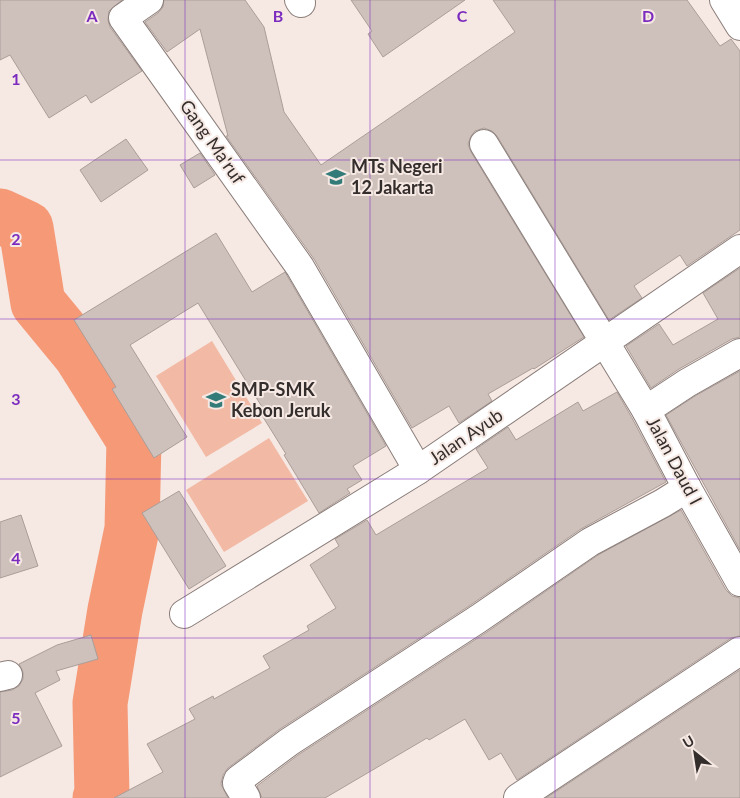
<svg xmlns="http://www.w3.org/2000/svg" width="740" height="798" viewBox="0 0 740 798" font-family="Lato,sans-serif">
<style>
.green{fill:#f2b9a4}
.lines{fill:none;stroke-linecap:round;stroke-linejoin:round}
.river{stroke:#f59977;stroke-width:55}
.building{fill:#cec1bc;stroke:#ab9e99}
.minor-casing{stroke:#8b7e7a;stroke-width:30}
.minor{stroke:#fff;stroke-width:28}
.grid{fill:none;stroke:#7b2cbf;stroke-width:1;stroke-opacity:0.55}
.labels{text-anchor:middle;stroke-width:4;stroke-linejoin:round;paint-order:stroke}
.street-label{font-size:18px;fill:#332d2b;stroke:#f6e8e3}
.poi-label{font-size:18px;font-weight:bold;fill:#332d2b;stroke:#f6e8e3;text-anchor:start}
.grid-label{font-size:16px;text-anchor:middle;font-weight:bold;fill:#7b2cbf;stroke:#f6e8e3;stroke-width:4;stroke-linejoin:round;paint-order:stroke}
</style>
<rect width="100%" height="100%" fill="#f6e8e3"/>
<g class="green">
<path d="M212,341L262,423L206,457L156,376Z"/>
<path d="M269,438L308,501L224,552L186,490Z"/>
</g>
<g class="lines">
<path class="river" d="M0,216L26,228L38,303L80,354L134,440L132,529L115,610L100,703L102,796L100,798"/>
</g>
<g class="building">
<path d="M0,0H122L109,11L108,20L110,27L142,71L91,103L86,95L49,118L10,55L0,60Z"/>
<path d="M164,0H245L264,27L284,112L321,165L515,32L493,0H687L720,46L731,39L740,51V230L687,266L680,255L634,286L642,298L609,320L497,136L492,131L484,128L475,131L471,136L468,144L471,152L584,337L534,369L533,368L488,394L492,401L459,423L449,406L412,428L314,259L226,136H228L200,29L167,52L145,22L158,13L163,7Z"/>
<path d="M351,0H465L383,57L368,34L372,31Z"/>
<path d="M126,139L148,170L101,202L80,170Z"/>
<path d="M200,153L215,175L194,188L180,165Z"/>
<path d="M216,233L252,292L285,272L386,446L353,466L362,480L347,489L350,493L319,513L284,455L286,454L258,409L262,407L198,303L130,345L187,437L154,458L112,389L116,387L74,320Z"/>
<path d="M740,268V337L732,339L679,369L651,388L626,346L659,324L673,345L718,319L703,293Z"/>
<path d="M740,371V550L666,415L695,396Z"/>
<path d="M617,392L632,418L666,482L581,529L469,606L280,729L228,768L223,775L221,784L228,798H114L163,772L147,744L195,719L189,709L213,696L214,699L270,668L263,656L309,630L307,626L336,608L310,565L339,546L335,539L367,520L376,535L488,468L476,449L508,427L516,440L578,402L583,411Z"/>
<path d="M179,491L226,566L189,589L142,513Z"/>
<path d="M681,510L726,590L732,596L740,598V636L731,638L517,780L501,753L489,760L465,719L429,740L427,738L325,798H262L257,786L298,755L487,632L598,555Z"/>
<path d="M21,515L38,566L0,578V522Z"/>
<path d="M91,635L98,659L56,671L60,680L35,693L62,746L0,777V692L12,690L19,686L23,679V672L19,664L57,645Z"/>
<path d="M740,670V798H546Z"/>
</g>
<g class="lines">
<defs>
<g id="minor">
<path d="M149,0L123,18L300,267L418,470"/>
<path d="M299,0L301,3"/>
<path d="M724,0L740,26"/>
<path d="M484,144L646,410L687,488L740,582"/>
<path d="M646,410L687,383L740,353"/>
<path d="M184,614L418,470L740,249"/>
<path d="M0,677L8,675"/>
<path d="M246,798L237,783L238,780L289,742L478,619L590,542L663,503L687,488"/>
<path d="M518,798L740,651"/>
</g>
</defs>
<use href="#minor" class="minor-casing"/>
<use href="#minor" class="minor"/>
</g>
<path class="grid" d="M185,0V798M370,0V798M555,0V798M0,160H740M0,319H740M0,479H740M0,638H740"/>
<defs>
<symbol id="school-bare" viewBox="-9 -9 18 18"><path d="M0-5L7-2L0 1L-7-2ZM-4 1L0 2.5L4 1V4Q0 6-4 4Z" fill="#327b78" stroke="#f6e8e3" stroke-width="2.5" paint-order="stroke"/></symbol>
</defs>
<g fill-rule="evenodd">
<use href="#school-bare" x="322" y="163" width="28" height="28"/>
<use href="#school-bare" x="202" y="386" width="28" height="28"/>
</g>
<g class="labels">
<g class="street-label">
<text transform="translate(212 142) rotate(55)" y="6">Gang Ma'ruf</text>
<text transform="translate(466 437) rotate(-34)" y="6">Jalan Ayub</text>
<text transform="translate(674 461) rotate(62)" y="6">Jalan Daud I</text>
</g>
<g class="poi-label">
<text x="351" y="173">MTs Negeri<tspan x="351" dy="21">12 Jakarta</tspan></text>
<text x="231" y="396">SMP-SMK<tspan x="231" dy="21">Kebon Jeruk</tspan></text>
</g>
</g>
<g class="grid-label">
<text x="92" y="22">A</text>
<text x="278" y="22">B</text>
<text x="462" y="22">C</text>
<text x="648" y="22">D</text>
<text x="16" y="85">1</text>
<text x="16" y="245">2</text>
<text x="16" y="405">3</text>
<text x="16" y="564">4</text>
<text x="16" y="724">5</text>
</g>
<g transform="translate(695 753) rotate(330)" stroke="#f6e8e3" stroke-width="4" paint-order="stroke">
<path d="M0-4L9 19L0 12L-9 19Z" fill="#332d2b"/>
<text y="-8" font-size="14" font-weight="bold" text-anchor="middle" fill="#332d2b">U</text>
</g>
</svg>
